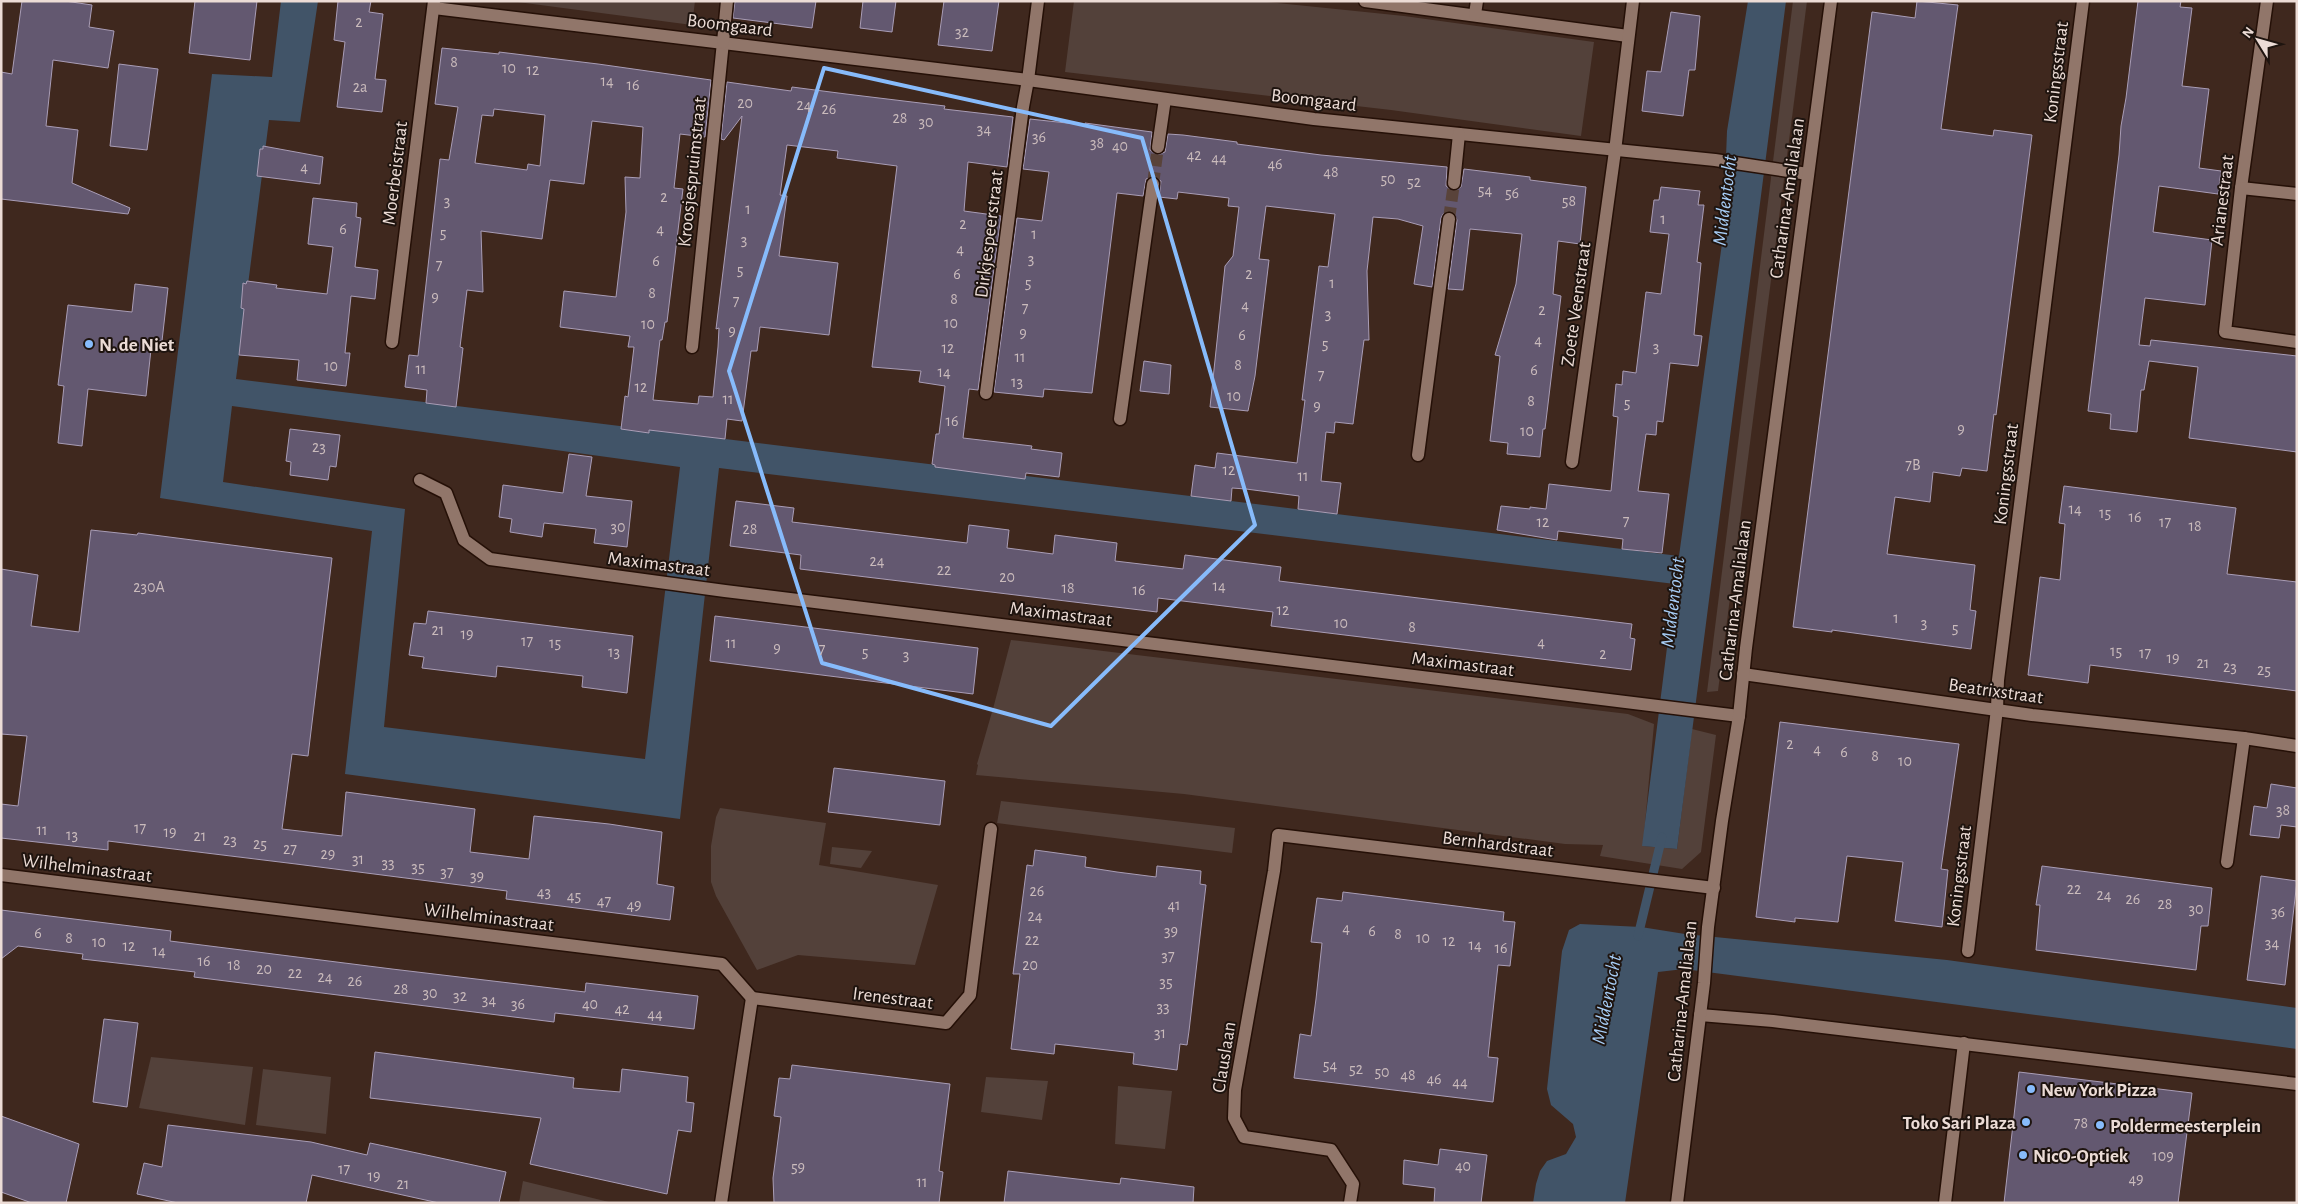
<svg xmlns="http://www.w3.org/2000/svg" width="2298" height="1204" viewBox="0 0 2298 1204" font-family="'Alegreya Sans',sans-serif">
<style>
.green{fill:#53413a}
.water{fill:#415468;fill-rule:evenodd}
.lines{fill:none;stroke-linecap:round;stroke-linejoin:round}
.stream{stroke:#415468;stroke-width:9}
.building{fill:#635870;stroke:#a99db6;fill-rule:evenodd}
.minor-tunnel{stroke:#59433a;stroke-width:12;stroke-dasharray:12 6;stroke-linecap:butt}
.pedestrian-casing{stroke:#251007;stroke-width:15}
.minor-casing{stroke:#251007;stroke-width:15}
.pedestrian{stroke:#91766a;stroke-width:12}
.minor{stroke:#91766a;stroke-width:12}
.marked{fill:none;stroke:#87bbfb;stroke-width:4;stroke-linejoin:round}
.poi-dot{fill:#87bbfb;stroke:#1e140f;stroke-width:2}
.labels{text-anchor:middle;stroke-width:4;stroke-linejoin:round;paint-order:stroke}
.number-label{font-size:16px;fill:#cabbbc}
.street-label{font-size:19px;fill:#ecdcd6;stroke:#1e140f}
.poi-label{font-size:19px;font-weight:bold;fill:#ecdcd6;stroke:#1e140f;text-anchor:start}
.water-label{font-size:20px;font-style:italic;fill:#a8cef7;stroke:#1e140f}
</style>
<rect width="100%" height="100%" fill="#3f281e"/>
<g class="green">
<path d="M510,1H695L692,25Z"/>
<path d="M1074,1H1257L1404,16L1594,42L1581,136L1391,110L1065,72Z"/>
<path d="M1793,1H1807L1718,691L1707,692Z"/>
<path d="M1011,640L1628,714L1654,724L1643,846L1677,849L1692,729L1716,735L1701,852L1682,869L1600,856L1603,845L1565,844L1184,794L976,775L978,765L977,764L994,705Z"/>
<path d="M1001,801L1235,828L1232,853L997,823Z"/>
<path d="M720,808L826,823L819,865L938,885L915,965L798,955L757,970L716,896L711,882V846L716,817Z"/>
<path d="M832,847L872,851L861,868L830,864Z"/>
<path d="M151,1057L253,1067L245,1125L139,1108Z"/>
<path d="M263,1069L331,1077L326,1134L256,1125Z"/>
<path d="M986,1077L1048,1081L1042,1120L981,1112Z"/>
<path d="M1118,1086L1172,1091L1165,1149L1115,1144Z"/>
<path d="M523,1181L613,1203H519Z"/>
</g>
<g class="water">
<path d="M281,1H318L300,122L269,120L236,379L1679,556L1723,236L1727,131L1748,1H1786L1677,849L1642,846L1675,584L719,468L680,819L345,774L372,531L160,498L212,74L272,77ZM232,406L680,467L645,759L384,727L405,509L223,482Z"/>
<path d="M1580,924L1641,927L1685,934L1947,960L2297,1008V1049L1684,969L1658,972L1625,1203H1533L1536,1184L1540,1171L1547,1161L1566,1154L1576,1137L1573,1124L1551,1105L1547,1089L1562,951L1569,930Z"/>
</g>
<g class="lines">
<path class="stream" d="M1638,936L1662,837"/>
</g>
<g class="building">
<path d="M22,1H65L92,5L89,27L114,31L108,68L53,60L46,126L78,130L72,183L130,208L128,214L1,199V72L12,74Z"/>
<path d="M195,1H257L250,60L189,53Z"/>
<path d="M338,1H371L369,12L383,14L375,79L386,80L382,112L337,107L345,42L334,40Z"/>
<path d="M735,1H816L812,28L733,18Z"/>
<path d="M863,1H896L892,32L860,28Z"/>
<path d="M944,1H999L992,51L938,45Z"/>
<path d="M1917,1L1958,5L1941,129L1993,136L1994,130L2032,135L1996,415L1994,414L1987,471L1962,468L1960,476L1933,472L1930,502L1895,497L1887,554L1975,565L1970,610L1976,611L1971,649L1832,630V632L1793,627L1872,12L1915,18Z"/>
<path d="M2138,1H2181L2180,7L2192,8L2182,86L2209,89L2199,168L2221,171L2218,194L2159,186L2153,232L2212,240L2205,305L2145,298L2139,345L2150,346L2151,340L2297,356V452L2189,438L2198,367L2149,361L2144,390H2141L2137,432L2110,429L2111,414L2088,411L2119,155L2121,126L2126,98Z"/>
<path d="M1671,12L1700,16L1695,70H1689L1683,116L1642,111L1647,71L1661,72Z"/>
<path d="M442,48L499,54V52L598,64L711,80L705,137L680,134L674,188L683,189L667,322H665L662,340H660L653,400L698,404L699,396L713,397L718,347L719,328L716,329L742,116L724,140L721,139L727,82L791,91L792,87L846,94L945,106L944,109L1013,117L1007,167L968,162L964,211L1001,216L978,390L969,389L963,438L1032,446L1031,449L1062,453L1059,477L1026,473L1025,479L935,467V465L932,464L936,434H939L945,386L919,382L921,371L872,367L897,166L837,158L838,151L787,145L780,195L787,196L779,256L838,263L829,335L760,327L757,351H751L742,421L727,419L725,439L649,430V433L621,429L625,396L628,397L634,347H628L630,336L560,327L564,291L616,297L626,212L625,177L640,178L643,127L592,121L584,184L550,180L542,239L481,231L483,292L467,290L460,347L463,348L456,407L426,403L427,390L405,387L409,355L418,356L440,159L449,160L458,107L435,104ZM494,109L545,115L540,166L528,164L527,170L475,163L482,115L493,116Z"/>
<path d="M119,64L158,69L147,150L110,146Z"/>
<path d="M1030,119L1085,125V123L1152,132L1150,150L1157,155L1165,152L1168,134L1183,135L1237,142V144L1321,155L1447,167L1446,186L1453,191L1461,187L1464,169L1530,177V180L1586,187L1580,244L1558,241L1553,294L1561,296L1545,429H1543L1540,457L1507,454L1508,443L1490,441L1500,356L1495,355L1516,284L1522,234L1470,229L1463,290L1448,289L1457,220L1454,213L1450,211L1443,214L1441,218L1432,287L1414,284L1423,226L1398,219L1373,217L1367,271L1369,340H1364L1353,424L1335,422L1334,433L1326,432L1321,481L1341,483L1337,514L1298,509L1299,496L1246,489L1232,488L1231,501L1191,496L1195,465L1215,468L1217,453L1297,463L1305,400H1302L1319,266L1328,267L1335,214L1266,206L1259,259L1269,260L1255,376L1248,411L1210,407L1225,266L1233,256L1239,207L1228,206L1229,198L1178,192L1177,199L1159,197L1161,181L1154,176L1146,179L1143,196L1117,193L1092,393L1044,389L1043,397L994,392L1017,218L1042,221L1049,172L1023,169Z"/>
<path d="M263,146L323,157L320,184L257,176L260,149H263Z"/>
<path d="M1661,187L1700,191L1698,205H1704L1697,262L1701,263L1694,335L1702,336L1698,366L1670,363L1663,422L1657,421L1656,435L1646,434L1638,491L1669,494L1662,553L1622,549L1623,539L1558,531L1557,540L1497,530L1501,506L1530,509V507L1546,509L1549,484L1611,491L1618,417L1613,416L1616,384L1622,385L1623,371L1636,373L1646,292L1661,294L1669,234L1650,232L1654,200H1659Z"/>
<path d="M313,198L357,203L356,217L361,218L355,267L378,270L375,299L351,296L345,353H350L346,386L297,380L299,360L239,355L244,309L241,308L243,283L246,284L247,281L277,285L276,288L327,294L333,247L308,244Z"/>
<path d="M135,284L168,288L162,341L152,340L146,396L88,389L82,446L58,443L64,386L58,385L68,305L132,312Z"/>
<path d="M1144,361L1171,365L1169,394L1140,391Z"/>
<path d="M290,429L340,435L336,467L330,466L328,480L290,475L291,462L286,461Z"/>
<path d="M569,454L592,457L586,496L632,501L627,547L594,543L596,529L544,523L542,537L510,532L512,519L499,517L503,485L563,493Z"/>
<path d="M2064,486L2236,508L2227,574L2297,582V691L2090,665L2088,683L2028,675L2040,577L2060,580L2065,524L2059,523Z"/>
<path d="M736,501L794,508L792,522L967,543L969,525L1009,530L1007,548L1053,554L1055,535L1117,543L1115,561L1183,569L1185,555L1281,567L1279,581L1632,624L1630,638L1635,639L1631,670L1271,626L1273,612L1158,598L1157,612L800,569L801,555L730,546Z"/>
<path d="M91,530L137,535L138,533L332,558L308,756L292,754L282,829L342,836L346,792L475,809L470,852L529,859L534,816L609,824L662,832L657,884L674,887L670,920L506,899L507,891L296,864L108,841V850L1,838V804L18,806L27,736L1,734V569L38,575L31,626L79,632Z"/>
<path d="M428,611L633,636L627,693L582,687L583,676L497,666L496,677L422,668L424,657L409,655L414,623L426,624Z"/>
<path d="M715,616L978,648L973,694L710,661Z"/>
<path d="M1780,722L1959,744L1941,869L1948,870L1942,927L1895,921L1903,862L1847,856L1838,922L1795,918V922L1756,917Z"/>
<path d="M834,768L945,781L940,825L828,812Z"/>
<path d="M2271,784L2297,788V827L2281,825L2279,838L2250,835L2254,806L2267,808Z"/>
<path d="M1035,850L1086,857L1085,867L1117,872L1156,877L1157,866L1201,871L1200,884L1206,885L1189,1031L1187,1045L1180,1044L1177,1070L1133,1064L1134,1053L1055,1044L1054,1054L1011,1049L1020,974H1013L1027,865L1033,866Z"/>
<path d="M2042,866L2212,888L2208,926H2201L2196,970L2036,950L2040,905H2036Z"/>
<path d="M2261,876L2297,881L2285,985L2247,980Z"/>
<path d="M1343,892L1504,912L1503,921L1515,922L1510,966L1498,965L1488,1057L1498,1058L1493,1102L1294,1078L1300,1034L1311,1036L1316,999L1322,943L1311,942L1317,898L1342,901Z"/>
<path d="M1,910L171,931L170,941L392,969L585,992L586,983L698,996L694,1029L555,1013L554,1022L194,977L195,972L82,959L83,954L18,946L1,959Z"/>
<path d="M104,1019L138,1023L127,1107L93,1102Z"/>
<path d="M375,1052L574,1078L573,1088L620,1092L622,1069L688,1077L686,1102L694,1103L691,1132L678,1130L667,1194L530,1164L541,1118L370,1098Z"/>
<path d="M792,1065L950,1084L939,1171L943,1172L939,1203H774L773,1178L781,1117L774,1116L779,1078L790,1079Z"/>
<path d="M2019,1072L2192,1093L2178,1203H2004Z"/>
<path d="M1,1116L79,1144L66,1203H32L1,1192Z"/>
<path d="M168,1125L311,1142L367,1155L370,1143L506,1172L499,1203H439L312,1175L306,1203H178L137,1194L144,1163L162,1167Z"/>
<path d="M1440,1149L1487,1155L1481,1203H1434L1435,1188L1403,1184L1404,1160L1438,1165Z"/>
<path d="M1008,1171L1120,1184L1121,1178L1194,1187L1193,1203H1004Z"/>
</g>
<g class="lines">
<g class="minor-tunnel">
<path d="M1153,184L1158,147"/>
<path d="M1449,219L1454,183"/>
</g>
<defs>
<g id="pedestrian">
<path d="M692,347L723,42"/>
<path d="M986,393L1023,107L1028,80"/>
<path d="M1945,1203L1964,1043"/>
</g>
<g id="minor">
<path d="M1365,1L1628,36"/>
<path d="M2267,1L2241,188L2225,332L2297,342"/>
<path d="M434,8L1028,80L1314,119L1715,160L1808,174"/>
<path d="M1475,14L1477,1"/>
<path d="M723,42L727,1"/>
<path d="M1028,80L1038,1"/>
<path d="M1158,147L1165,99"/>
<path d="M1454,183L1459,134"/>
<path d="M2241,188L2297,194"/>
<path d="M392,342L434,1"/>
<path d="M1120,419L1153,184"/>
<path d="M1418,455L1449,219"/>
<path d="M1572,462L1615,151L1633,1"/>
<path d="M420,480L446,493L464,540L490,559L725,591L1739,716"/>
<path d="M1743,674L2032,715L2244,738L2297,746"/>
<path d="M2227,862L2244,738"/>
<path d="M1,875L722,964L752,998"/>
<path d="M1968,951L1997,709L1998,680L2083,1"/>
<path d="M752,998L946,1023L970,995L991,829"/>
<path d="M1700,1015L1773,1021L2297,1084"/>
<path d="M721,1203L752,998"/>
<path d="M1350,1203L1353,1184L1331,1150L1244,1137L1234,1118L1235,1090L1274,871L1278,835L1714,888"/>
<path d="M1677,1203L1704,983L1708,927L1722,821L1739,716L1746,648L1831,1"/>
</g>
</defs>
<use href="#pedestrian" class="pedestrian-casing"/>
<use href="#minor" class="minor-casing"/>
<use href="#pedestrian" class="pedestrian"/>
<use href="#minor" class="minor"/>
</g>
<path class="marked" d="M824,68L1142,138L1255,525L1051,726L822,663L729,371Z"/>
<g class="poi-dot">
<circle cx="89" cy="344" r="5"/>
<circle cx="2031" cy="1089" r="5"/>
<circle cx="2026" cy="1122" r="5"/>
<circle cx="2100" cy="1125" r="5"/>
<circle cx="2023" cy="1155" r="5"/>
</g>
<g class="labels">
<g class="number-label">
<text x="359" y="27">2</text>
<text x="962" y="37">32</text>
<text x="454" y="67">8</text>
<text x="509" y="73">10</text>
<text x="533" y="75">12</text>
<text x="607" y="86">14</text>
<text x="633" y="90">16</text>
<text x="360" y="92">2a</text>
<text x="745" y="108">20</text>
<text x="804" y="110">24</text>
<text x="829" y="114">26</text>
<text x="900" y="123">28</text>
<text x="926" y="127">30</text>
<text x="984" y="134">34</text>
<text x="1039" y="142">36</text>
<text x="1097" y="148">38</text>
<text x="1120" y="151">40</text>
<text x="1194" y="160">42</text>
<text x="1219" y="163">44</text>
<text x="1275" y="169">46</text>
<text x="304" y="172">4</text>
<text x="1331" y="177">48</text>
<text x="1388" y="184">50</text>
<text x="1414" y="187">52</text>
<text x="1485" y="195">54</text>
<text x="1512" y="198">56</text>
<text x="664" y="202">2</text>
<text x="447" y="206">3</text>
<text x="1569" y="206">58</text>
<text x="748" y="214">1</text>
<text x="1663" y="224">1</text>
<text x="963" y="229">2</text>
<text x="343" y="234">6</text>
<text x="660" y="234">4</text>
<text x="443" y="238">5</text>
<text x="1034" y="239">1</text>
<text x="744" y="245">3</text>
<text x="960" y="254">4</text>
<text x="1031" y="264">3</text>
<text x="656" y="266">6</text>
<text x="439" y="270">7</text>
<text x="740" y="275">5</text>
<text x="957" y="279">6</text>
<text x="1249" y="279">2</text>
<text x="1028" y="288">5</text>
<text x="1332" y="288">1</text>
<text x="652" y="298">8</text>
<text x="435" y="302">9</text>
<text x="954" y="304">8</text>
<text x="736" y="306">7</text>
<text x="1245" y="310">4</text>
<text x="1025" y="313">7</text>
<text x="1542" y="315">2</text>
<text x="1328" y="319">3</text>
<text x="951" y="328">10</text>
<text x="648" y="329">10</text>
<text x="732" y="336">9</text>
<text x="1023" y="338">9</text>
<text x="1242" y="340">6</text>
<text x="1538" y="345">4</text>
<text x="1325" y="349">5</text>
<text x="1656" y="352">3</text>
<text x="948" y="353">12</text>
<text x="1020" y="362">11</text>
<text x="1238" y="370">8</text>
<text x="331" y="371">10</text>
<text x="421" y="374">11</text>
<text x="1534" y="375">6</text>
<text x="944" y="377">14</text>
<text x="1321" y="380">7</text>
<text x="1017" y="387">13</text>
<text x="641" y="392">12</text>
<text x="1234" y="401">10</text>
<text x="728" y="404">11</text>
<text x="1531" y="406">8</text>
<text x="1627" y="408">5</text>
<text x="1317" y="411">9</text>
<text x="952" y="426">16</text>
<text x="1961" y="434">9</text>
<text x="1527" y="436">10</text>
<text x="319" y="452">23</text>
<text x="1913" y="470">7B</text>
<text x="1229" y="475">12</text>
<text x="1303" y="481">11</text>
<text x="2075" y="514">14</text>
<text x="2105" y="518">15</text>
<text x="2135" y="522">16</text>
<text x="1626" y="526">7</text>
<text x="1543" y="527">12</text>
<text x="2165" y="527">17</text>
<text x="2195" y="531">18</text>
<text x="618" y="532">30</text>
<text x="750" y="534">28</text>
<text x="877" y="566">24</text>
<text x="944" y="575">22</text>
<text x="1007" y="582">20</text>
<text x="1219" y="591">14</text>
<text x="149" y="592">230A</text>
<text x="1068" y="593">18</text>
<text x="1139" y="595">16</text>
<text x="1283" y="615">12</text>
<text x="1896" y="623">1</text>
<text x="1341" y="628">10</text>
<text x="1924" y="628">3</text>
<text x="1412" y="632">8</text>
<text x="1955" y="633">5</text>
<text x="438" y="635">21</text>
<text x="467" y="639">19</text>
<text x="527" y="646">17</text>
<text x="1541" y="647">4</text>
<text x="555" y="648">15</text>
<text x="731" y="648">11</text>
<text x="777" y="653">9</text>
<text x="822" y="654">7</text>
<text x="2116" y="656">15</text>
<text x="614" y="657">13</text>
<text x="865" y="657">5</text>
<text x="2145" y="658">17</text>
<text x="1603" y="659">2</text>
<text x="906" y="660">3</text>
<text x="2173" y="663">19</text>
<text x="2203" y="668">21</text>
<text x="2230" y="672">23</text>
<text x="2264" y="675">25</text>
<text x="1790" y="749">2</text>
<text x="1817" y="754">4</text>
<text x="1844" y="757">6</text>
<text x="1875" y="761">8</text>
<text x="1905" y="766">10</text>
<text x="2283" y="815">38</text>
<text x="140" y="833">17</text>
<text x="42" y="835">11</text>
<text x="170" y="837">19</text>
<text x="72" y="840">13</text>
<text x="200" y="841">21</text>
<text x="230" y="845">23</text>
<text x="260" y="849">25</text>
<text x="290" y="854">27</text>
<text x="328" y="859">29</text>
<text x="358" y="864">31</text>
<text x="388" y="868">33</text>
<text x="418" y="872">35</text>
<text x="447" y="877">37</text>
<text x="477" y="881">39</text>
<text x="2074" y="894">22</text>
<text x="1037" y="896">26</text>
<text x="544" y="897">43</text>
<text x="2104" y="900">24</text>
<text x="574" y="901">45</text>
<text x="2133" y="904">26</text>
<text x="604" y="906">47</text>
<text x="2165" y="909">28</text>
<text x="634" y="910">49</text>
<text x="1174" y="910">41</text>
<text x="2196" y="914">30</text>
<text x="2278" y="917">36</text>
<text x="1035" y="921">24</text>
<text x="1346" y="933">4</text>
<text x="1171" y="936">39</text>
<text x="1372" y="936">6</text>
<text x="38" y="938">6</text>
<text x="1398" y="939">8</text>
<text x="69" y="943">8</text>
<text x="1423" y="943">10</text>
<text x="1032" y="945">22</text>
<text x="1449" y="946">12</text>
<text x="99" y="947">10</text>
<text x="2272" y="948">34</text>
<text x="1475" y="950">14</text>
<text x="129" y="951">12</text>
<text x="1501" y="953">16</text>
<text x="159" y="956">14</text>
<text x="1168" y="961">37</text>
<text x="204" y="966">16</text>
<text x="234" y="970">18</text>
<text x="1030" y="970">20</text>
<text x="264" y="974">20</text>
<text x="295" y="978">22</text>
<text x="325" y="982">24</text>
<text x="355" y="986">26</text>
<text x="1166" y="987">35</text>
<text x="401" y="994">28</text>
<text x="430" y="998">30</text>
<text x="460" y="1001">32</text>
<text x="489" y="1005">34</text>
<text x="518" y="1009">36</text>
<text x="590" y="1009">40</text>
<text x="1163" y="1012">33</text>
<text x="622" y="1014">42</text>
<text x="655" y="1019">44</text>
<text x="1160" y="1038">31</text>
<text x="1330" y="1070">54</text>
<text x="1356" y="1074">52</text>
<text x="1382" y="1077">50</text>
<text x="1408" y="1080">48</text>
<text x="1434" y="1084">46</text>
<text x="1460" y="1087">44</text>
<text x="2081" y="1128">78</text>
<text x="2163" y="1161">109</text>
<text x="1463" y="1171">40</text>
<text x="798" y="1172">59</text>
<text x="344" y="1174">17</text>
<text x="374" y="1181">19</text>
<text x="2136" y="1184">49</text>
<text x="922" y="1187">11</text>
<text x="403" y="1189">21</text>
</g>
<g class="street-label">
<text transform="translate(730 24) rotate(7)" y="7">Boomgaard</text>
<text transform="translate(2055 72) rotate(-83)" y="7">Koningsstraat</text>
<text transform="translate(1314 99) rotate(7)" y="7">Boomgaard</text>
<text transform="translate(691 172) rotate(-84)" y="7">Kroosjespruimstraat</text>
<text transform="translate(394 173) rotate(-83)" y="7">Moerbeistraat</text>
<text transform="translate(1786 198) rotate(-82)" y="7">Catharina-Amalialaan</text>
<text transform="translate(2221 200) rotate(-83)" y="7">Arianestraat</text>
<text transform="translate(988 234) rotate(-83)" y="7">Dirkjespeerstraat</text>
<text transform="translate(1575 304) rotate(-82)" y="7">Zoete Veenstraat</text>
<text transform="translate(2005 474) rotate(-83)" y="7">Koningsstraat</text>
<text transform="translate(659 563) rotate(7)" y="7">Maximastraat</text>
<text transform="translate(1734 600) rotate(-83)" y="7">Catharina-Amalialaan</text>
<text transform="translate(1061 613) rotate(7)" y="7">Maximastraat</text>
<text transform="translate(1463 663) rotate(7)" y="7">Maximastraat</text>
<text transform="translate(1996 690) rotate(8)" y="7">Beatrixstraat</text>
<text transform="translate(1498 843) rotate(7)" y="7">Bernhardstraat</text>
<text transform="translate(87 867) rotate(7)" y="7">Wilhelminastraat</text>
<text transform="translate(1958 876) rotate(-83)" y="7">Koningsstraat</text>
<text transform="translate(489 916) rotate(7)" y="7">Wilhelminastraat</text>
<text transform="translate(893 997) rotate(7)" y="7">Irenestraat</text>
<text transform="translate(1681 1001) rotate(-84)" y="7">Catharina-Amalialaan</text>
<text transform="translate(1223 1057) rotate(-81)" y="7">Clauslaan</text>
</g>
<g class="poi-label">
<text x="99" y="351">N. de Niet</text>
<text x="2041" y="1096">New York Pizza</text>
<text x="2016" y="1129" text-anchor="end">Toko Sari Plaza</text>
<text x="2110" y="1132">Poldermeesterplein</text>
<text x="2033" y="1162">NicO-Optiek</text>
</g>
<g class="water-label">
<text transform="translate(1724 200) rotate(-83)" y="7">Middentocht</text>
<text transform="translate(1672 602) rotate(-83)" y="7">Middentocht</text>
<text transform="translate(1606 999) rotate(-79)" y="7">Middentocht</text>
</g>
</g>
<rect width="2298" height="1204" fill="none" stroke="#ecdcd6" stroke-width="5"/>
<g transform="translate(2258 40) rotate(307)" stroke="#1e140f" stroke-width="4" paint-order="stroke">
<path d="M0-4L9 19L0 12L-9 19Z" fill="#ecdcd6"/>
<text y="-8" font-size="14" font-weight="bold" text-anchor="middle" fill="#ecdcd6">N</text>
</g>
</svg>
